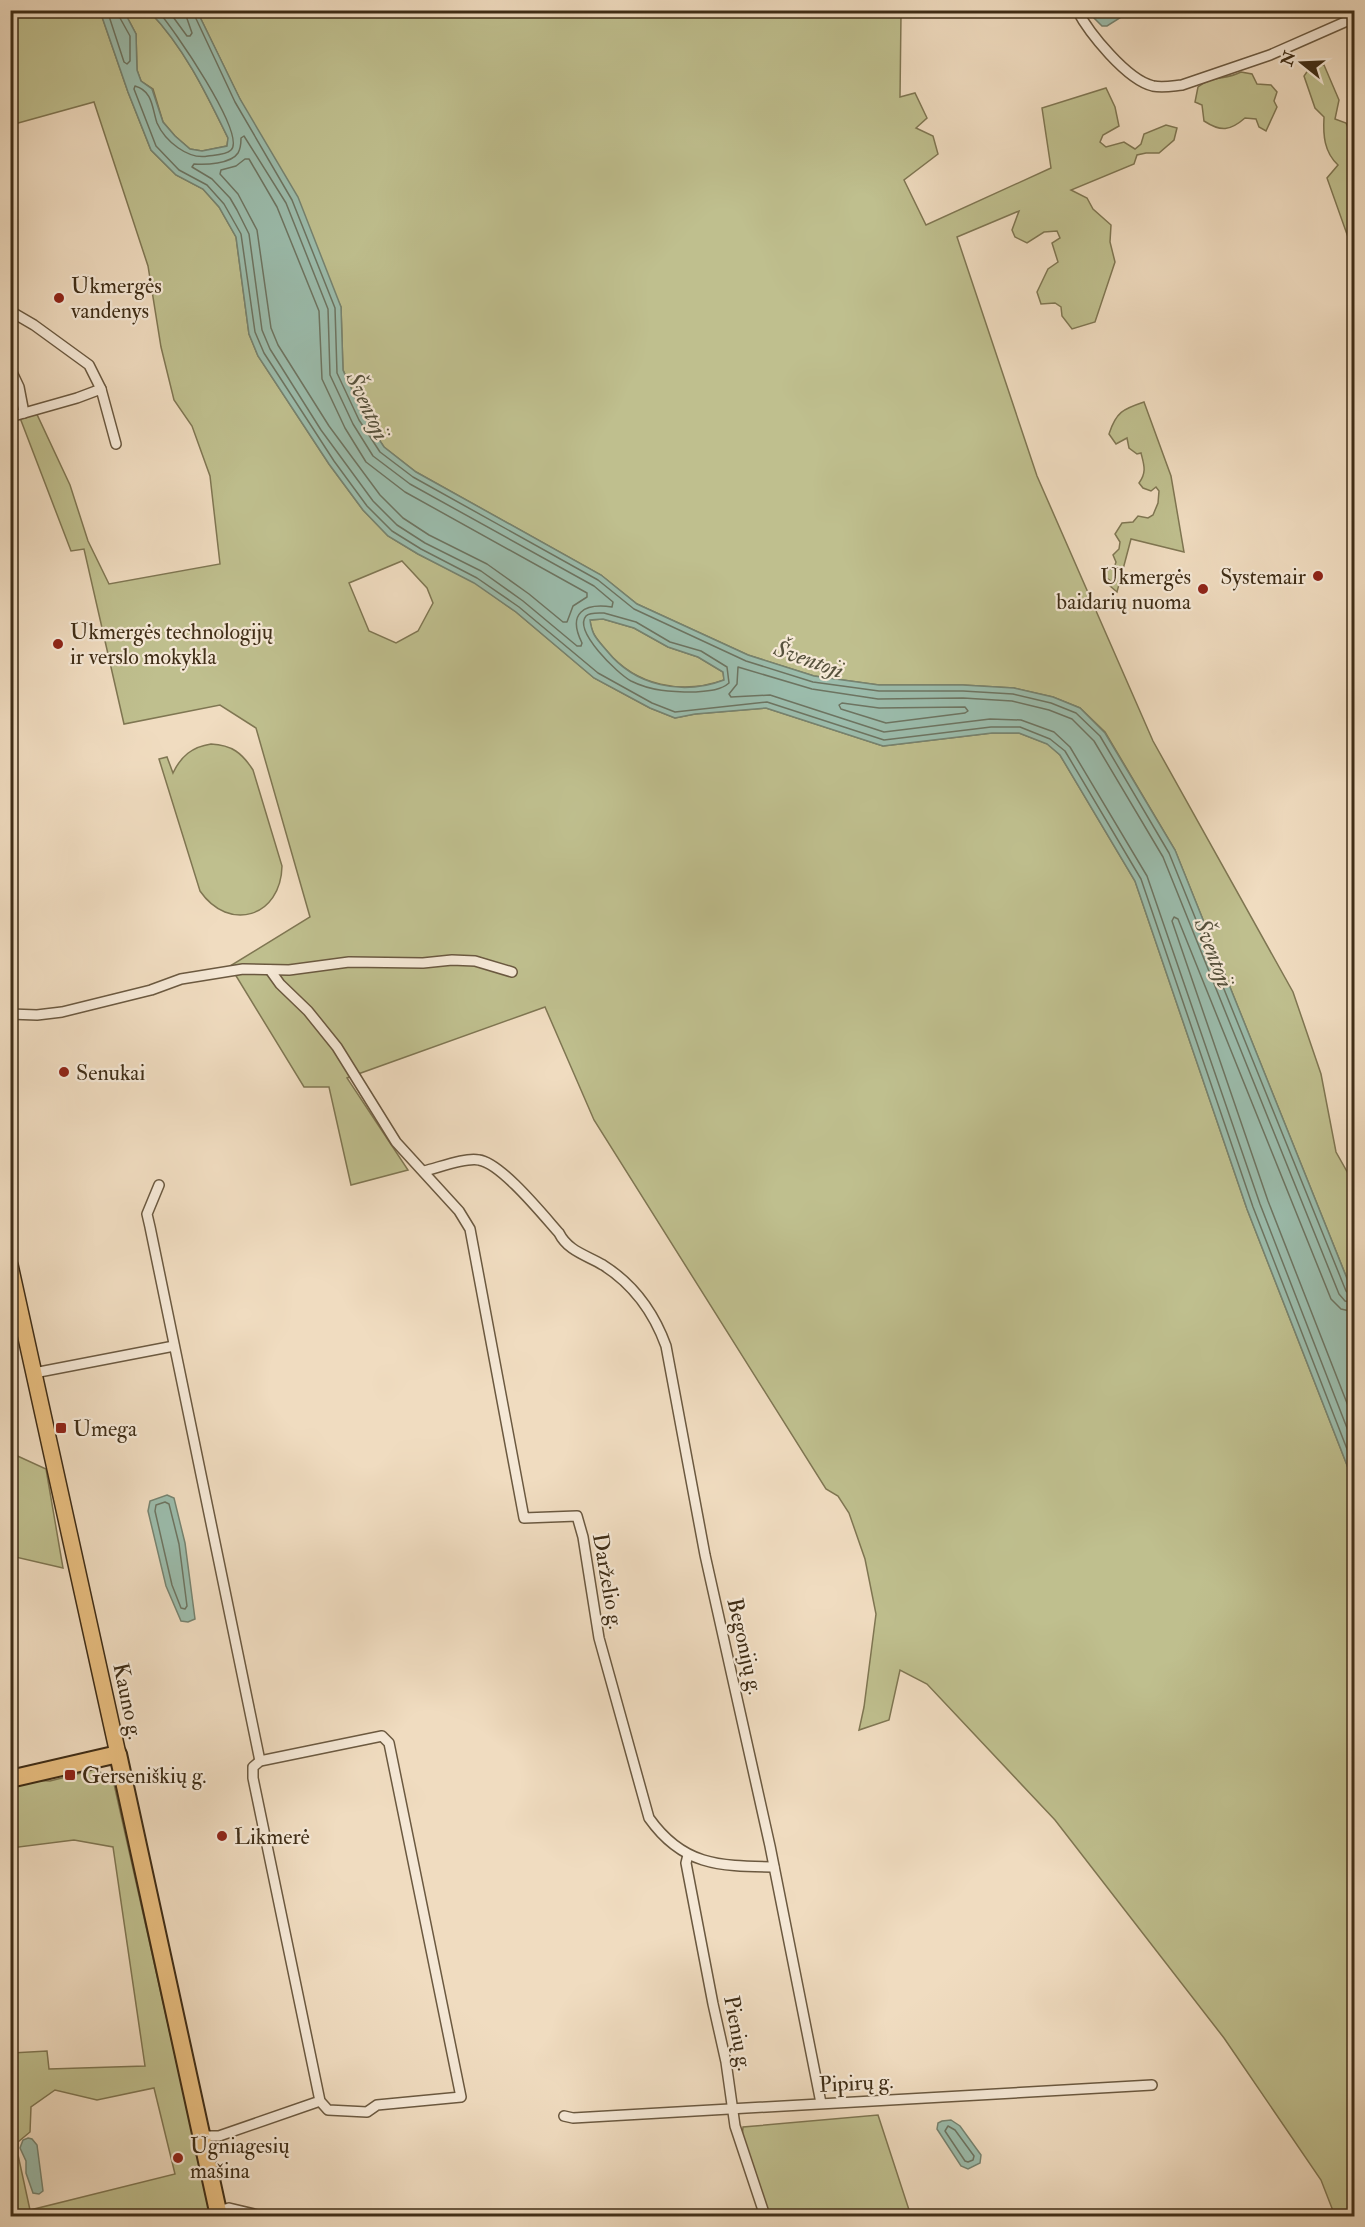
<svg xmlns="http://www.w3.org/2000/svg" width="1365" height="2227" viewBox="0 0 1365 2227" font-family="'IM FELL Double Pica',serif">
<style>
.green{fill:#bfbf8e;stroke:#7f7652;stroke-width:1.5;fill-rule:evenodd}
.water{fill:#9bbcac;stroke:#768370;stroke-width:1.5;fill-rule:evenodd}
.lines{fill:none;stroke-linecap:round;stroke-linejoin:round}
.shore{stroke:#6d7461;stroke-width:1.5}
.street-casing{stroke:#6b5940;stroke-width:12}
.primary-casing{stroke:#3f2d16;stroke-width:18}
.highway-casing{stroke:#3f2d16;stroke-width:20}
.street{stroke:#f5e8d6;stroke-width:9}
.primary{stroke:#e8be80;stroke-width:15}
.highway{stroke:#e8be80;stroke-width:16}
.poi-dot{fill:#8f2418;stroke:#f5e8d6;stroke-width:2}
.labels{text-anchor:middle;stroke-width:4.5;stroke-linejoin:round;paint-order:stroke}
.poi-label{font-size:22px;fill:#3f2d16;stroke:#f5e8d6;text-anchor:start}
.street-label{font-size:22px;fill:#3f2d16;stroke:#f5e8d6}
.water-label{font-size:24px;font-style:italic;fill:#56513c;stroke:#f5e8d6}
</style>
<rect width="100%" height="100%" fill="#f0dcc0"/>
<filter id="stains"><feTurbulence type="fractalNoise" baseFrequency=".00333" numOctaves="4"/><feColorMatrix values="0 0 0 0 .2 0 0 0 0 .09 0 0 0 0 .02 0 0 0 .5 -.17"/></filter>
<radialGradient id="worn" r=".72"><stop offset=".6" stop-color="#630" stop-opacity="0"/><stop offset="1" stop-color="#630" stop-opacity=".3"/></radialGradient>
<g class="green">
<path d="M10,11H100L128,92L151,150L176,175L203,189L219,207L236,237L249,334L258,356L329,464L363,510L388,536L418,554L474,582L516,612L594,678L650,708L675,718L695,714L766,708L883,746L992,733H1019L1048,744L1060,755L1135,881L1247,1209L1354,1483V2216H1335L1321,2180L1224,2038L1055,1820L927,1684L900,1670L889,1720L859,1730L864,1707L876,1614L865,1559L849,1513L838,1496L826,1489L594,1120L545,1007L347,1078L408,1170L351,1185L329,1087H304L230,966L310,917L256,728L220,705L124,724L84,549L71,551L17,410L33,406L70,485L88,541L109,584L220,564L210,476L192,426L174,400L161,347L148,266L94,102L11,125ZM402,561L427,588L433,603L418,631L396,643L369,631L349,583Z"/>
<path d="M125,11H149C184,47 206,93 228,138L227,146L202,151L190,149L175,136L163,122L153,89L141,81L137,70L136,34L126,15Z"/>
<path d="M197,11H895L901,15L900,97L915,93L927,118L916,128L933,136L938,154L904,180L926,225L1051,168L1042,108L1106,88L1115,107L1119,126L1103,135L1100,142L1106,147L1124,142L1135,149L1141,144L1144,134L1166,125L1177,128L1174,140L1159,153H1146L1137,155L1134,164L1071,190L1087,198L1093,209L1111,225L1110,242L1115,262L1095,322L1072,329L1062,316L1061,307L1055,303L1041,304L1037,292L1048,269L1058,262L1052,243L1060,238L1057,231L1044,232L1027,243L1015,237L1012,230L1019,211L957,237L1037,476L1153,741L1293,992L1321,1074L1336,1152L1354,1184V1296L1175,850L1105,732L1080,708L1053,697L1014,688L963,685H879L814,676L748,655L637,604L601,575L416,472L384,447L364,417L343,370L341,307Z"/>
<path d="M1324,65L1339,100L1335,119L1346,123L1354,140L1349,164L1354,167V254L1327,178L1338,165C1324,152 1323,135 1324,117L1315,108L1304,76L1311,66Z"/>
<path d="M1241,72L1252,74L1257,84L1271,85L1277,92L1274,101L1277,107L1266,131L1259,127L1256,119L1245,118C1230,131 1221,132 1204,121L1202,105L1195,102L1198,87C1215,74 1224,81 1241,72Z"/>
<path d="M1144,402L1171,476L1184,552L1131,539L1117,592L1110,586L1111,581L1105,577L1107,570L1114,568L1116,562L1113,555L1119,549L1120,542L1115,534L1122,523L1133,522L1138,516L1148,518L1153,515L1158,503L1159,491L1156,487L1151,491L1143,488L1139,483C1147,472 1144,465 1141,453L1137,454L1129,448L1127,438L1116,444L1109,434C1116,412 1123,409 1144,402Z"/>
<path d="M603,619L634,628L668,647L698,657L723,672L724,680C682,695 636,686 607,651C597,639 592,635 590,620Z"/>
<path d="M211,744C232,745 242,753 253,770L282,866C281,917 229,933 200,891L159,759L167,757L173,773C181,756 192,747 211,744Z"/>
<path d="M11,1453L46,1469L63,1568L11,1556Z"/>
<path d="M97,1769L114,1784L211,2216H11L10,2001L12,2053L47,2051L49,2069L145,2066L113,1847L74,1840L11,1848V1784L29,1780L50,1781ZM154,2088L175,2174L30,2210L18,2155V2142L30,2132L31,2107L55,2090L97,2100Z"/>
<path d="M878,2115L911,2216H768L742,2138L743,2127Z"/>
</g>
<g class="water">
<path d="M100,11H125L126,15L136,34L137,70L141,81L152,89L163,122L175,136L190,149L202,151L227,146L228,138C206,93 184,47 149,11H197L240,99L298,197L341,307L343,370L364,417L384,447L416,472L601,575L637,604L748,655L814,676L879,685H963L1014,688L1053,697L1080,708L1105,733L1175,850L1354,1296V1483L1247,1209L1135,881L1060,755L1047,744L1019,733H992L883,746L766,708L695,714L675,718L650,708L594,678L516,612L474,583L418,554L388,536L363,510L329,464L258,356L249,334L236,237L219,207L203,189L176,175L151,150L128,92ZM603,619L634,628L668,647L698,657L723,672L724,680C682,696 635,686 607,651C597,639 592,636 590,620Z"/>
<path d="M1090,11H1121L1123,16L1107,26H1102L1094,18Z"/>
<path d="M167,1495L174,1498L185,1543L195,1619L188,1622L181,1621L166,1586L148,1511L150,1501Z"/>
<path d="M951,2120L960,2126L981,2155L980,2163L968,2169L961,2166L937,2129L938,2123L942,2121Z"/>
<path d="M28,2138L32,2139L37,2145L43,2191L39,2194L33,2193L26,2173V2161L20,2148L23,2140Z"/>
</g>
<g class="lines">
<g class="shore">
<path d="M107,10L124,62L127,64L130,61V36L120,18V10"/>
<path d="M157,10C172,26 247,135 231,150C226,155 214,155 208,156C188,160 165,141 157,123C152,108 153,91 135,86L134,89L156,146L179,170L207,185L224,204L241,234L255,332L264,353L334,461L367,506L392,531L421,549L477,578L519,607L598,673L652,703L675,712L767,702L884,740L991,727H1020L1050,739L1065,751L1141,879L1253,1207L1354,1467"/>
<path d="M168,10L187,36H190L192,33L184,10"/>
<path d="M192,10L235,102L292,200L335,308L337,373L359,420L380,452L413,477L598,580L634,609L746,661L813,682L879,691H963L1013,694L1051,703L1076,713L1100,736L1169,853L1346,1291L1350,1295L1354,1296"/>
<path d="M244,136L286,203L328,309L330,375L353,424L373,456L410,484L594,586L613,602L612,607C584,603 567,613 582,643L581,646H577L523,601L481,571L425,543L397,525L373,501L321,430L270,349L262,330L249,234L237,210L230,198L212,179L192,167L194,164C205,165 231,164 238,153C241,148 241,143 241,138Z"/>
<path d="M245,159H249L277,207L319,311L322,379L345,428L366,462L405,492L587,593V597L573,606L567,622H563L529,594L487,564L429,535L403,518L380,495L329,426L278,345L271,328L257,230L238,194L220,174L221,170L236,166Z"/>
<path d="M604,613L636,622L670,642L701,651L727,667L729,683C720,691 706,691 694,692C671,692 651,691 631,681C618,674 573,631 586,616C590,612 599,613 604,613Z"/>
<path d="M842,703L879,708L965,707L968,711L965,713L886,723L841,709L839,705Z"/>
<path d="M1354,1303L1345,1301L1339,1294L1163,857L1094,741L1072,719L1049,710L1012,701L963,698L878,699L812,689L738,667L737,684L729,694L731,697L770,695L884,732L990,719L1021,720L1054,732L1070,747L1147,876L1260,1204L1354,1446"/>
<path d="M1354,1312L1341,1309L1331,1299L1178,919L1174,917L1172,921L1268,1201L1354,1421"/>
<path d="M165,1502L169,1504L179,1544L187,1606L185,1609L181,1608L172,1585L155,1511L156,1505Z"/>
<path d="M948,2126L955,2130L974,2156L973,2160L968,2162L965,2161L945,2131Z"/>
</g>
<defs>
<g id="street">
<path d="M1077,10C1089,33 1127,80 1153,86C1163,88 1172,86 1182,85L1270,55L1354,18"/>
<path d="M10,311L34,325L89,365L101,389L116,444"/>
<path d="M10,368L19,387L24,413"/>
<path d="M10,417L77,398L101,389"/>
<path d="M270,970L280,984L308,1011L337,1047L396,1142L459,1211L470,1229L524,1518L577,1516L583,1537L599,1638L649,1818C683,1866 719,1866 774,1867"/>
<path d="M10,1014L37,1015L62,1012L151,990L181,979L243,969L289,970L349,962L423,963L452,960L475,961L512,972"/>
<path d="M424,1171C438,1168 465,1157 479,1160C501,1163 543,1215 559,1233C568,1251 586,1255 603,1265C633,1284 654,1313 666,1346L705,1555L770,1846L821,2103"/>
<path d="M159,1185L147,1214L150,1227L260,1761"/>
<path d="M34,1373L174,1346"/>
<path d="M688,1855L686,1863L713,2004L726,2062L735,2126L765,2216"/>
<path d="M564,2116L573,2118L1152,2085"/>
<path d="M201,2136H219L320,2101L253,1778V1767L260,1761L382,1736L389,1743L461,2097L377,2105L367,2112L328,2110L320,2101"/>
<path d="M218,2211L229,2208L262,2216"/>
</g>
<path id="primary" d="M10,1265L118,1754"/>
<path id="highway" d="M10,1779L118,1754L219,2216"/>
</defs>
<use href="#street" class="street-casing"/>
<use href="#primary" class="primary-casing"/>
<use href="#highway" class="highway-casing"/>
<use href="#street" class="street"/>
<use href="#primary" class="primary"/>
<use href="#highway" class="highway"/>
</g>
<g class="poi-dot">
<circle cx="59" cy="298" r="6"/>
<circle cx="1318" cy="576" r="6"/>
<circle cx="1203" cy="589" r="6"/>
<circle cx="58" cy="644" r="6"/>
<circle cx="64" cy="1072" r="6"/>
<rect x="55" y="1422" width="12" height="12" rx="3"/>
<rect x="64" y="1769" width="12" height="12" rx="3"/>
<circle cx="222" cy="1836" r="6"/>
<circle cx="178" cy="2158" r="6"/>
</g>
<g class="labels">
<g class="poi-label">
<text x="71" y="293">Ukmergės<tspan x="71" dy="25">vandenys</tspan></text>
<text x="1191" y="584" text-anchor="end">Ukmergės<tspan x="1191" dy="25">baidarių nuoma</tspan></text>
<text x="1306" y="584" text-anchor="end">Systemair</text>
<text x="70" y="639">Ukmergės technologijų<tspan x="70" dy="25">ir verslo mokykla</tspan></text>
<text x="76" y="1080">Senukai</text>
<text x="73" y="1436">Umega</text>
<text x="82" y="1783">Gerseniškių g.</text>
<text x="234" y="1844">Likmerė</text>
<text x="190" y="2153">Ugniagesių<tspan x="190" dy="25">mašina</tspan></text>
</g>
<g class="street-label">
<text transform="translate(609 1581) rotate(80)" y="8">Darželio g.</text>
<text transform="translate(746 1646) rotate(77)" y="8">Begonijų g.</text>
<text transform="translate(129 1701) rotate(78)" y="8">Kauno g.</text>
<text transform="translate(739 2033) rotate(79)" y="8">Pienių g.</text>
<text transform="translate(856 2082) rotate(-3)" y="8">Pipirų g.</text>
</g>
<g class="water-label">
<text transform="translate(368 406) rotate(65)" y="8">Šventoji</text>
<text transform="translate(809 659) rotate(19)" y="8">Šventoji</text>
<text transform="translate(1214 953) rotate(69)" y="8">Šventoji</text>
</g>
</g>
<rect width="1365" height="2227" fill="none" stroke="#f0dcc0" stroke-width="36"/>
<rect x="12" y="12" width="1341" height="2203" fill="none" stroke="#3f2d16" stroke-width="3"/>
<rect x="18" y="18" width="1329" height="2191" fill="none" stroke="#3f2d16" stroke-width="1.5"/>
<g transform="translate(1302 63) rotate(288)" stroke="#f5e8d6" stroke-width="4.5" paint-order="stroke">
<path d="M0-4.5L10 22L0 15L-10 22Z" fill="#3f2d16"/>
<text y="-9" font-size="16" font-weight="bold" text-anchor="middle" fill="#3f2d16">N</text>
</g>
<rect width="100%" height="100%" filter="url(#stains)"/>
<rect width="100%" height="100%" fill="url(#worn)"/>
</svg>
